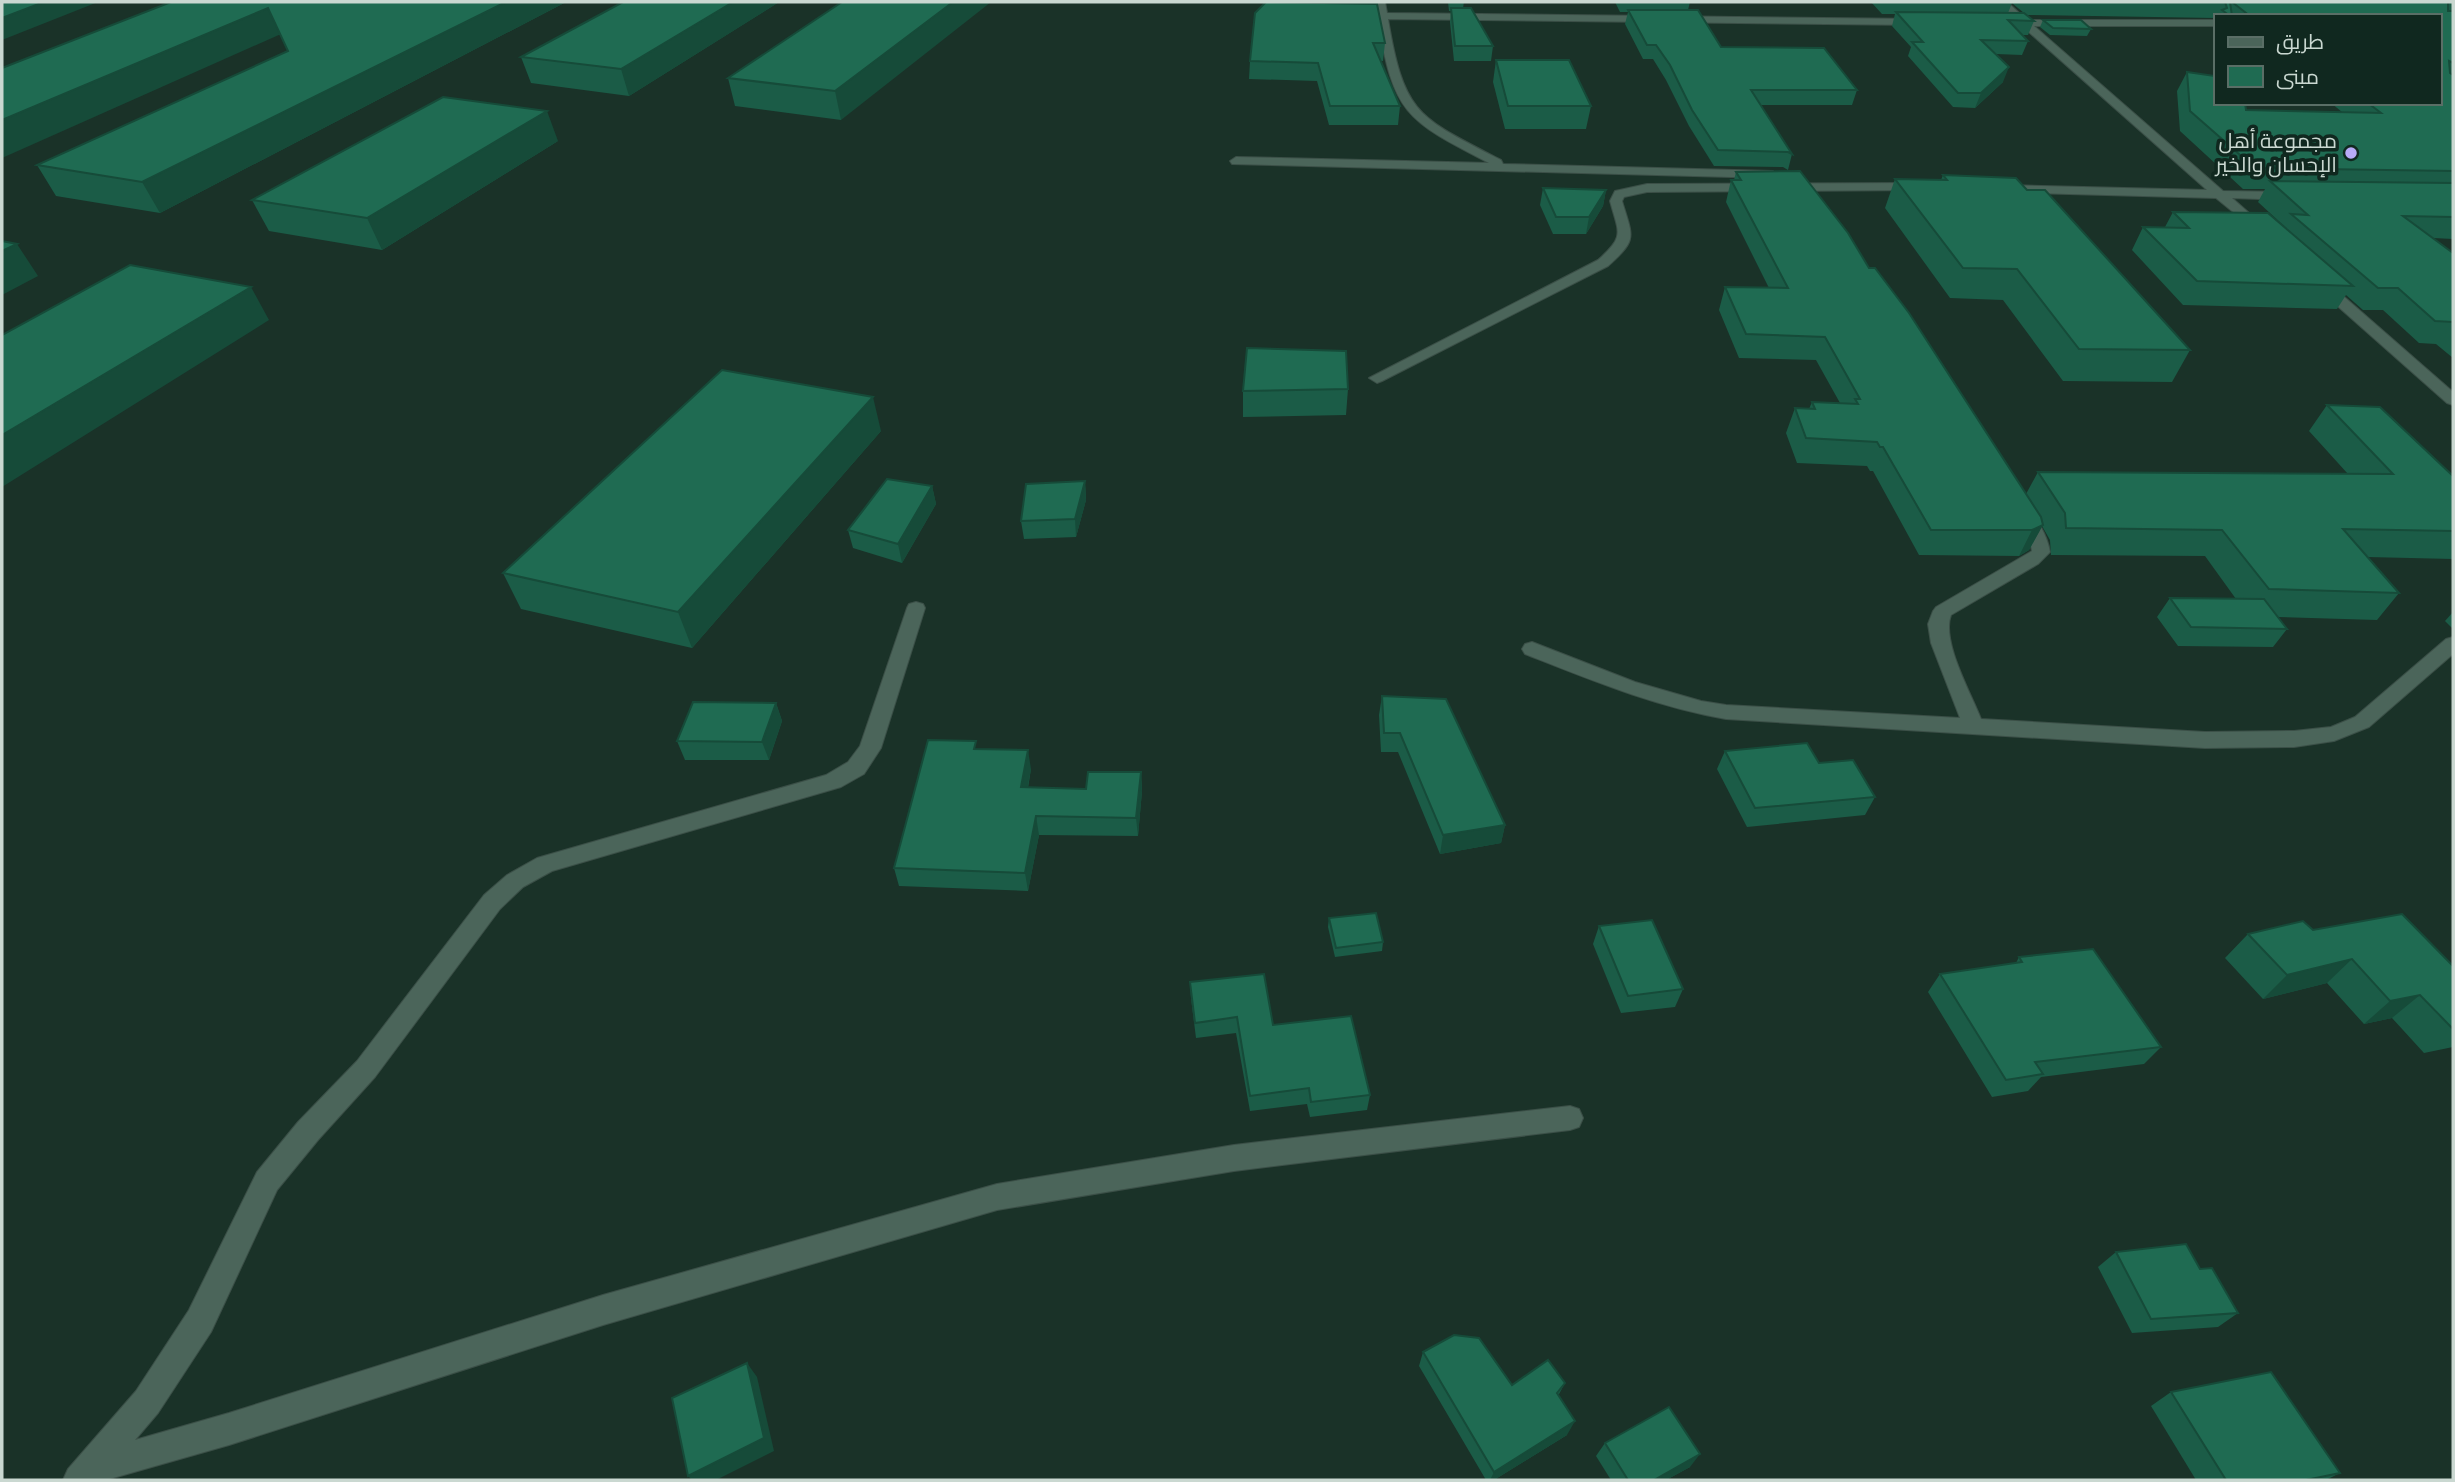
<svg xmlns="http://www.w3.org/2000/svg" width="2455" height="1482" viewBox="0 0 2455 1482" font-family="'PT Sans Narrow',Cairo,sans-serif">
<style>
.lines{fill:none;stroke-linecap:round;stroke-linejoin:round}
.minor-casing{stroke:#3b4f47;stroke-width:2}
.minor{fill:#4b655a;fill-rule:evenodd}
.wall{fill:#1b5c47;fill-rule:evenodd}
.shaded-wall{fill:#164b39}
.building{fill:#1f6b52;stroke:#164b39;stroke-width:2}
.poi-dot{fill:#b8abf7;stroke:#10281f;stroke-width:2.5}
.labels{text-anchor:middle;stroke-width:7;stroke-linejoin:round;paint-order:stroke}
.far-poi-label{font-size:21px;fill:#cad8d1;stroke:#10281f;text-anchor:end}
</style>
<rect width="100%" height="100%" fill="#1a3228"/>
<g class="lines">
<defs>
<g id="minor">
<path d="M1375,2H1385L1387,13L1919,19L1924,22L1919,25L1388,19C1404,115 1418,117 1501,160L1503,164L1773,171V177L1769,178L1232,164L1230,161L1236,157L1489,163C1406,120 1393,114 1378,19H1353L1348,16L1353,13H1377Z"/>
<path d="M1996,2H2007L2027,20H2215V26H2034L2223,191L2290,192L2296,196L2290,200L2232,198L2265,227V233L2260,234L2216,198L1996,192V186L2000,185L2207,190L2022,26L2000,25V21L2015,20Z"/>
<path d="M1919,183L1923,184V190L1647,192L1624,197L1622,201C1633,238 1638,239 1608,266L1382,381L1377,383L1369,378L1598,260C1625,236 1619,234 1610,201L1615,191L1647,184Z"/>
<path d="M2321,280L2326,281L2453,392V405L2447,403L2316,287L2314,284Z"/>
<path d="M2022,508C2036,511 2048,539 2050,552L2038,564L1951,615C1941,641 1971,693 1981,719L2205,732L2294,731L2331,727L2355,717L2446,639L2453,637V654L2369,727L2334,741L2294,747L2205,748L1726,719C1656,707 1591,680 1525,654L1522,649L1525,644L1532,642L1635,682L1701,701L1726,705L1960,718L1931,643L1928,624L1933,611L1936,607L2032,551L2030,541L2013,513Z"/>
<path d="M916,602L923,604L925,608L881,748L864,774L841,787L552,871L523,887L500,909L375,1077L318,1140L277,1190L211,1332L158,1413L135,1440L229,1413L603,1295L997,1184L1234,1145L1570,1106L1579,1109L1583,1118L1579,1127L1570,1130L1234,1171L997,1210L603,1325L229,1445L106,1480H63L68,1469L136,1391L189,1310L257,1172L298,1122L357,1061L484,895L507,875L537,858L826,775L848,762L860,746L907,608L909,604Z"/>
</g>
</defs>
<use href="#minor" class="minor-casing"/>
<use href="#minor" class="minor"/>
</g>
<g class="wall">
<path d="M171,2H566L160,213L56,196L37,165L288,51L280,35Z"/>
<path d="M623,2H779L629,96L531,83L521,57Z"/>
<path d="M842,2L841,120L735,106L728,78Z"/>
<path d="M1266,2H1374L1385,43L1383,61H1381L1400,106L1398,125H1329L1317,81L1249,79L1250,61Z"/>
<path d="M1448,2H1464L1463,8L1493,46L1491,61H1454L1450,22L1451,11H1449Z"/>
<path d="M1615,2H1690L1688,10L1721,47L1857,90L1852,105H1761L1792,154L1788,170L1783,167L1714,166L1689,126L1666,80L1653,59H1643L1625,24L1628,12H1620Z"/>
<path d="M1871,2H2453V239L2433,238L2453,253V358L2436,344L2419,343L2383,310H2363L2346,295L2337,309L2183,305L2132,250L2143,227H2165L2173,212L2284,227V226L2258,202L2265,189H2243L2180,131L2177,91L2187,72L2246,110L2342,112L2331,103H2439V16H2215V18L2027,15L2034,21L2028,35H2022L2028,41L2022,55L1996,54L2003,82L1975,108L1953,107L1908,56L1911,47L1892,26L1895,14H1882ZM2012,3L2024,13H2008Z"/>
<path d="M2043,20L2091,29L2087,36L2050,35L2040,27Z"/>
<path d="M1496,60L1591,106L1586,129H1505L1493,82Z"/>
<path d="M558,141L382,250L269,231L252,200Z"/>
<path d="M1736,172L1869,268L2026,494L2038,472L2348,474L2309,431L2327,405L2453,476V559L2367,557L2399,593L2377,620L2278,617L2287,629L2273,647L2178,646L2157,617L2170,598L2236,599L2205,556L2051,555L2050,540L2042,526L2029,550L2019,556L1919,555L1873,471H1870L1867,466L1797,463L1786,433L1795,408L1809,409L1812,402L1840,403L1816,360L1739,358L1719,310L1725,287L1769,288L1726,202L1731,180H1734Z"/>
<path d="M1943,175L2190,350L2172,382L2063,381L2003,300L1950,298L1885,208L1895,179L1941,180Z"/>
<path d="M1543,188L1606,190L1603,206L1586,234H1553L1540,205Z"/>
<path d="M1348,389L1346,415L1243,417V391Z"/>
<path d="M881,431L692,648L521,609L503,573Z"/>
<path d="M1085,481L1086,500L1076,537L1024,539L1021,521Z"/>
<path d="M932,486L936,504L902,563L853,548L848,530Z"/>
<path d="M2453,612V629L2445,621Z"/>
<path d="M1382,696L1505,825L1501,843L1440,854L1398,752H1381L1379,715Z"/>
<path d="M776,703L782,721L769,760H685L677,741Z"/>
<path d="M977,749L1031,769L1028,788L1086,789L1141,772L1142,791L1138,836L1039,835L1028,891L899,886L894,868Z"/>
<path d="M1725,751L1819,763L1875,797L1865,815L1747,827L1717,769Z"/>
<path d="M1329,918L1383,942L1382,951L1335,957L1328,927Z"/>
<path d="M1599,926L1683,989L1675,1007L1621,1013L1593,944Z"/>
<path d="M2313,930L2453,966V1047L2424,1053L2392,1018L2364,1024L2327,983L2263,999L2225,958L2248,934Z"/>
<path d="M2019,957L2161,1047L2144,1064L2041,1077L2028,1091L1992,1097L1928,992L1940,974L2016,963Z"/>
<path d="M1190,982L1273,1025L1370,1095L1367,1110L1310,1117L1307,1104L1250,1111L1236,1033L1196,1038L1191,998Z"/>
<path d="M2116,1252L2200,1269L2238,1313L2218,1327L2132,1333L2098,1267Z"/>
<path d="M1423,1352L1512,1385L1565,1383L1558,1396L1567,1435L1494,1480H1486L1419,1366Z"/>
<path d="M2171,1392L2340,1473L2326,1480H2196L2151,1406Z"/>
<path d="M1605,1443L1690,1467L1666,1480H1611L1596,1456Z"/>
</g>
<g class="shaded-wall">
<path d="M44,2H98L2,40V18Z"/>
<path d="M506,2H566L160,213L142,182Z"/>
<path d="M733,2H779L629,96L621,69Z"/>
<path d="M953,2H991L841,120L835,91Z"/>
<path d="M268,8L281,34L2,158V120Z"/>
<path d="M2009,67L2003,82L1975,108L1981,93Z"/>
<path d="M547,111L558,141L382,250L367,218Z"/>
<path d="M1606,190L1603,206L1586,234L1589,217Z"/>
<path d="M17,244L38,276L2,295V251Z"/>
<path d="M251,287L269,320L2,487V435Z"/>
<path d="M873,397L881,431L692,648L678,612Z"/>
<path d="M1085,481L1086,500L1076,537L1075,519Z"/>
<path d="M932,486L936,504L902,563L898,544Z"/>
<path d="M2043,525L2029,550L2019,556L2032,530Z"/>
<path d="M776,703L782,721L769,760L762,742Z"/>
<path d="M1028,750L1031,769L1024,806L1021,787Z"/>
<path d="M1141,772L1142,791L1138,836L1136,818Z"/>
<path d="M1036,816L1039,835L1028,891L1025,873Z"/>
<path d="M1505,825L1501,843L1440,854L1443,835Z"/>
<path d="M2352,959L2327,983L2263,999L2287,975Z"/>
<path d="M2420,995L2392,1018L2364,1024L2390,1001Z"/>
<path d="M747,1363L757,1377L774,1451L716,1480H692L688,1476Z"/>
<path d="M1575,1421L1567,1435L1494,1480H1490L1494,1472Z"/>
<path d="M1700,1454L1690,1467L1666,1480H1654Z"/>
</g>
<g class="building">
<path d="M2,2H44L2,18Z"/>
<path d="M171,2H506L142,182L37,165L288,51L268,8L2,120V68Z"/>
<path d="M623,2H733L621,69L521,57Z"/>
<path d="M842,2H953L835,91L728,78Z"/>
<path d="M1266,2L1377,4L1385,43H1373L1400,106H1330L1318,63L1250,61L1255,13Z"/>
<path d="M2225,2H2230L2232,16H2230L2222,10L2227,8Z"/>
<path d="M2232,2H2448V11H2453V63L2449,61L2450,73L2453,75V171L2255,168L2190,111L2187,72L2215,76V103H2245L2246,110L2381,113L2368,103H2439V16H2250Z"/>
<path d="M1451,8H1471L1493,46H1455Z"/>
<path d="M1628,10H1698L1721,47L1824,48L1857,90H1751L1792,154L1788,152L1718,150L1692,110L1670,65L1656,45H1647Z"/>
<path d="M1896,12L2024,13L2034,21L2008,20L2028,41L1981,40L2009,67L1981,93H1958L1912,42H1923Z"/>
<path d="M2043,20H2081L2091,29L2053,28Z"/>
<path d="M1496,60H1569L1591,106H1508Z"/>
<path d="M443,97L547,111L367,218L252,200Z"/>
<path d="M1800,171L1848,233L1869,268H1875L1909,313L2041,517L2043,525L2032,530H1931L1883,447H1880L1877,442L1806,438L1795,408L1815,409L1812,402L1858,404L1855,399H1860L1825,337L1746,334L1725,287L1788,288L1731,180H1741L1736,172Z"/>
<path d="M1943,175L2016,178L2027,190H2045L2190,350L2079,349L2017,269L1963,268L1895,179L1947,180Z"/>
<path d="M2270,181L2453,183V217L2403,216L2453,253V322L2435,321L2398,288H2378L2291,214L2308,215Z"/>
<path d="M1543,188L1606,190L1589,217H1556Z"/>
<path d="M2173,212L2268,213L2353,286L2197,281L2143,227L2189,228Z"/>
<path d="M2,241L17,244L2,251Z"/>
<path d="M130,265L251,287L2,435V335Z"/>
<path d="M1247,348L1346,351L1348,389L1243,391Z"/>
<path d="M722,370L873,397L678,612L503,573Z"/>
<path d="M2327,405L2380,407L2453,476V531L2343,529L2399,593L2269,589L2222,530L2066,528L2065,513L2038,472L2393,474Z"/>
<path d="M887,479L932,486L898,544L848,530Z"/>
<path d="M1085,481L1075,519L1021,521L1026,484Z"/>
<path d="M2170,598L2264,599L2287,629L2191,627Z"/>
<path d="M1382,696L1446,699L1505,825L1443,835L1400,733H1384Z"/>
<path d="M693,702L776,703L762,742L677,741Z"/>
<path d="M928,740L976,741L974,749L1028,750L1021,787L1086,789L1088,772H1141L1136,818L1036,816L1025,873L894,868Z"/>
<path d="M1807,743L1819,763L1853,760L1875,797L1755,808L1725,751Z"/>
<path d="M1376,913L1383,942L1336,948L1329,918Z"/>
<path d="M2402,914L2453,966V1029L2420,995L2390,1001L2352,959L2287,975L2248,934L2303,921L2313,930Z"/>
<path d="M1652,920L1683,989L1628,996L1599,926Z"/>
<path d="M2093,949L2161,1047L2035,1062L2043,1074L2006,1080L1940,974L2022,962L2019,957Z"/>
<path d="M1264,974L1273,1025L1351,1016L1370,1095L1311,1102L1309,1088L1250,1096L1237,1017L1195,1023L1190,982Z"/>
<path d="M2186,1244L2200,1269L2212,1268L2238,1313L2151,1319L2116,1252Z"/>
<path d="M1454,1335L1479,1338L1512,1385L1548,1360L1565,1383L1557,1393L1575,1421L1494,1472L1423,1352Z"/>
<path d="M747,1363L764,1438L688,1476L672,1398Z"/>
<path d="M2271,1372L2340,1473L2306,1480H2226L2171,1392Z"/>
<path d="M1669,1407L1700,1454L1654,1480H1628L1605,1443Z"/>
</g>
<circle class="poi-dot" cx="2351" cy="153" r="7"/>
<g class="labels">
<g class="far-poi-label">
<text x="2337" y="148">مجموعة أهل<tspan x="2337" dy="24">الإحسان والخير</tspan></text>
</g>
</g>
<rect width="2455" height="1482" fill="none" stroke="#cad8d1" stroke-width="7"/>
<rect x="2214" y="14" width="228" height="91" fill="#10281f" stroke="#5a6e66" stroke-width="2"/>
<rect x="2228" y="37" width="35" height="10" fill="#4b655a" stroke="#5a6e66" stroke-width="2"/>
<text x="2276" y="49" font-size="21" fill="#cad8d1">طريق</text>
<rect x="2228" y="66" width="35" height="21" fill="#1f6b52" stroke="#5a6e66" stroke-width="2"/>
<text x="2276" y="84" font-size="21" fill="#cad8d1">مبنى</text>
</svg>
